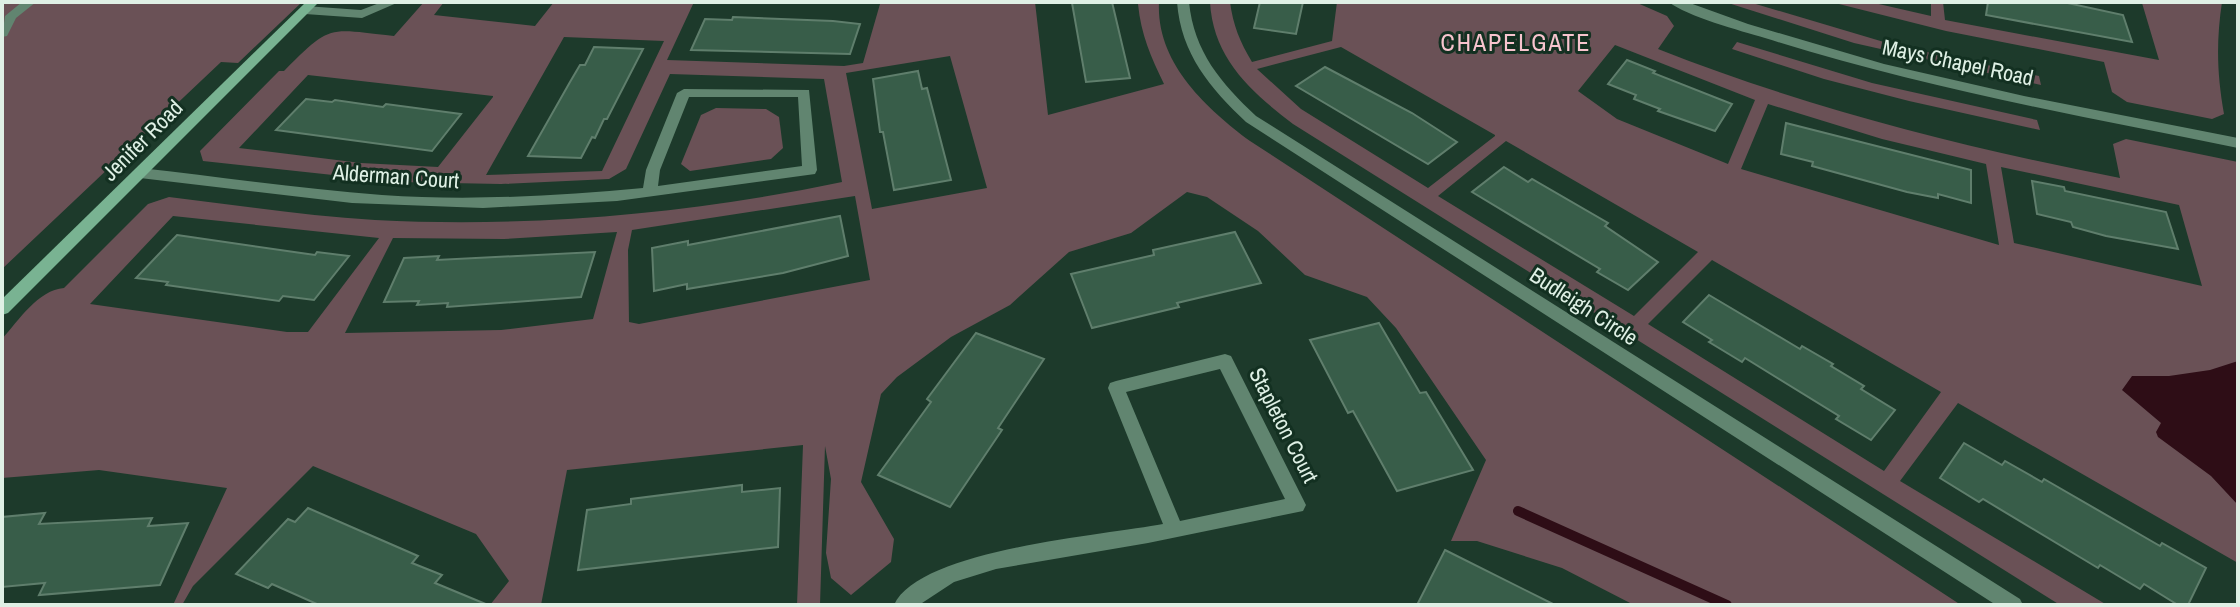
<svg xmlns="http://www.w3.org/2000/svg" width="2240" height="607" viewBox="0 0 2240 607" font-family="'Archivo Narrow',sans-serif">
<style>
.green{fill:#6a5156;fill-rule:evenodd}
.water{fill:#2e0d16}
.lines{fill:none;stroke-linecap:round;stroke-linejoin:round}
.stream{stroke:#2e0d16;stroke-width:10}
.building{fill:#385d49;stroke:#5f7e6c;stroke-width:2}
.lane{fill:#618570;fill-rule:evenodd}
.street{fill:#618570;fill-rule:evenodd}
.secondary{fill:#79b392;fill-rule:evenodd}
.labels{text-anchor:middle;stroke-width:6;stroke-linejoin:round;paint-order:stroke}
.street-label{font-size:22px;fill:#dff0e5;stroke:#133021}
.neighbourhood-label{font-size:24px;letter-spacing:2px;fill:#f8c4ce;stroke:#133021}
</style>
<rect width="100%" height="100%" fill="#1d3a2b"/>
<g class="green">
<path d="M2,2H302L238,63L221,62L2,269Z"/>
<path d="M424,2H444L434,15L535,26L554,2H694L667,60L844,66L863,63L880,4L806,2H1035L1048,115L1164,84C1151,57 1141,35 1138,4L1159,2C1156,63 1206,108 1250,141L1961,605H1634L1562,568L1477,541H1451L1486,460L1396,328L1367,297L1305,275L1258,231L1207,197L1187,192L1131,233L1069,252L1010,305L951,337L897,377L881,394L861,482L894,539L891,562L851,595L831,578L826,553L831,479L825,446L820,605H797L803,445L567,470L541,605H490L509,581L476,534L313,466L193,586L182,605H173L227,488L99,470L2,478V339C19,320 38,290 64,288L148,204L169,197C237,205 306,216 375,220C530,228 690,214 842,182L824,79L670,74L626,169L609,179L501,184L398,182L203,161L200,151L279,71H284C332,23 327,29 394,36ZM564,37L664,41L602,171L486,175ZM950,56L987,188L872,209L846,73ZM308,75L493,96V97L438,167L361,163L239,148ZM855,196L870,280L639,324L629,322L628,250L632,230ZM173,216L379,238L308,332H287L90,304ZM617,232L593,319L501,330L345,333L393,238L504,239Z"/>
<path d="M1210,2H1230C1233,25 1240,42 1252,62L1332,41L1337,2H1635L1667,16L1674,26L1658,49C1808,108 1962,147 2120,178L2113,144L2126,139L2238,162V563L1958,403L1900,481L2107,605H2060L1293,124C1251,92 1213,58 1210,2ZM1615,45L1755,100L1728,164L1617,119L1578,91ZM1341,47L1495,135V136L1428,188L1301,109L1257,69ZM1768,104L1882,139L1986,164L1999,245L1741,169ZM1506,141L1698,252L1634,316L1438,196ZM2001,167L2179,205L2202,286L2014,243ZM1712,260L1941,392L1884,471L1648,324Z"/>
<path d="M1725,2H1749L1894,45L2039,76L2041,85L1854,43Z"/>
<path d="M1831,2H1870L1931,16V2H1943L1945,20L2159,60L2142,3L2139,2H2222C2216,42 2217,75 2224,114L2212,119L2127,102L2112,92L2104,62L1946,31Z"/>
<path d="M1737,42L1872,83L2037,120L2040,130L1909,101L1824,79L1732,49Z"/>
<path d="M716,108L766,109L779,117L783,148L771,159L690,171L681,164L701,115Z"/>
</g>
<path class="water" d="M2238,361V505L2211,476L2158,437L2156,432L2161,423L2122,390L2132,376H2169L2210,370Z"/>
<g class="lines">
<path class="stream" d="M1518,511L1727,605"/>
</g>
<g class="building">
<path d="M1112,2L1130,78L1086,82L1072,3Z"/>
<path d="M1260,2H1303L1296,34L1254,28Z"/>
<path d="M1988,2H2063L2123,15L2132,42L1986,15Z"/>
<path d="M733,17L833,21L860,24L850,54L691,50L705,19L732,20Z"/>
<path d="M594,47L643,49L607,119H604L595,138L592,137L581,158L528,156L570,82L580,65H585Z"/>
<path d="M1627,60L1655,71L1653,73L1732,104L1715,131L1658,111L1660,109L1634,99L1636,95L1608,84Z"/>
<path d="M1325,67L1412,113L1457,142L1428,164L1296,86Z"/>
<path d="M918,71L922,89L927,88L951,180L894,190L883,132H880L873,79Z"/>
<path d="M306,99L332,102L335,100L383,107L386,104L461,114L432,151L276,130Z"/>
<path d="M1786,123L1971,170V203L1938,194V198L1907,192L1812,166L1813,162L1781,154Z"/>
<path d="M1504,167L1528,182L1532,179L1608,223L1605,226L1658,262L1628,290L1597,272L1600,269L1472,192Z"/>
<path d="M2032,181L2064,187L2065,191L2166,212L2178,249L2106,236L2073,227L2071,222L2037,214Z"/>
<path d="M840,216L848,256L783,273L687,289V284L654,291L652,248L688,241V245Z"/>
<path d="M1235,232L1261,283L1177,303L1179,307L1092,328L1071,274L1154,255L1153,250Z"/>
<path d="M177,235L315,255L317,252L349,256L314,300L283,296L279,301L166,285L168,282L136,278Z"/>
<path d="M595,252L581,297L447,307L448,303L417,305L419,301L384,302L404,258L439,256L437,260Z"/>
<path d="M1709,295L1800,349L1802,346L1833,364L1831,366L1864,386L1861,389L1895,410L1871,440L1836,419L1839,416L1745,358L1742,362L1709,342L1712,340L1683,322Z"/>
<path d="M1379,323L1420,393L1426,392L1473,470L1397,491L1353,411L1348,413L1310,340Z"/>
<path d="M976,333L1044,359L998,428L1002,430L950,507L878,475L931,402L927,399Z"/>
<path d="M1964,443L2002,465L2005,461L2042,482L2044,479L2160,546L2162,543L2206,568L2188,605H2178L2144,584L2140,589L2100,565L2098,568L1983,499L1979,502L1940,478Z"/>
<path d="M742,485V492L780,488L778,547L578,570L587,510L631,504V499Z"/>
<path d="M308,508L418,556L412,563L442,575L435,583L488,605H319L272,584L268,588L236,574L288,519L295,522Z"/>
<path d="M45,513L39,524L152,518L148,526L188,523L160,585L39,595L45,583L2,587V517Z"/>
<path d="M1445,550L1555,605H1417Z"/>
</g>
<g class="lines">
<path class="lane" d="M22,2H36L16,18L7,36L2,37L5,16Z"/>
<g class="street">
<path d="M382,2H399L362,18L305,14L299,10L305,6L361,10Z"/>
<path d="M1177,2H1189C1194,52 1221,83 1256,116L2020,599L2023,605H1996L1246,122C1210,88 1181,54 1177,2Z"/>
<path d="M1669,2H1687L1748,24L1884,64L2024,96L2238,138V148C2079,116 1919,87 1765,38C1741,31 1686,16 1669,2Z"/>
<path d="M684,89L809,90L817,170L815,174L617,201L483,208L352,203L140,178L133,173L140,168C221,177 301,189 382,195C469,201 556,196 643,188L646,170L677,93ZM689,97H798L802,166L658,186L660,170Z"/>
<path d="M1225,354L1231,356L1303,499L1306,505L1303,511L1148,543L996,569L954,582L919,605H894C919,549 1106,535 1163,524L1108,388L1110,383L1116,381ZM1220,369L1285,499L1180,521L1126,392Z"/>
</g>
<path class="secondary" d="M306,2H319L8,313L2,315V299Z"/>
</g>
<g class="labels">
<g class="street-label">
<text transform="translate(1958 62) rotate(12)" y="8">Mays Chapel Road</text>
<text transform="translate(142 140) rotate(-45)" y="8">Jenifer Road</text>
<text transform="translate(396 176) rotate(4)" y="8">Alderman Court</text>
<text transform="translate(1584 306) rotate(33)" y="8">Budleigh Circle</text>
<text transform="translate(1284 425) rotate(63)" y="8">Stapleton Court</text>
</g>
<g class="neighbourhood-label">
<text x="1516" y="51">CHAPELGATE</text>
</g>
</g>
<rect width="2240" height="607" fill="none" stroke="#dff0e5" stroke-width="8"/>
</svg>
